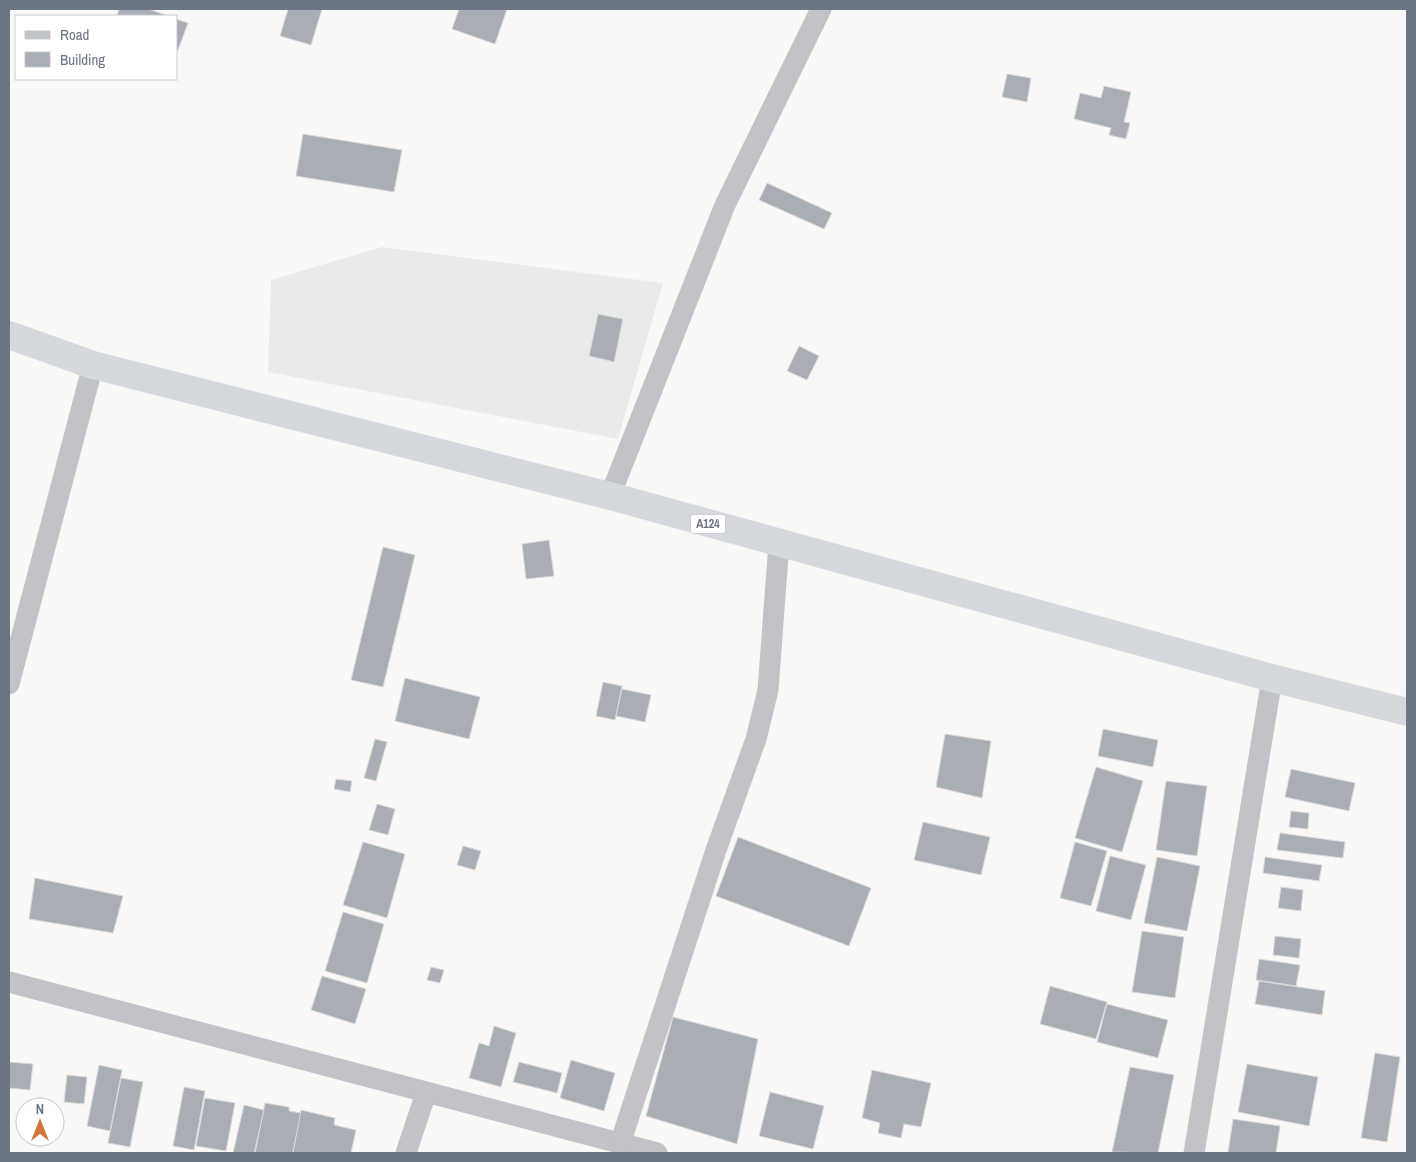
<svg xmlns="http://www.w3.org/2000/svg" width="1416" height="1162" viewBox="0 0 1416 1162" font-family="'Archivo Narrow',sans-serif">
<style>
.built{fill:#e9eaea}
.building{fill:#a9aeb6;stroke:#dadad9}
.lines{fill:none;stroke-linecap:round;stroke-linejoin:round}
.street{stroke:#c1c3c8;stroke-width:21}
.highway{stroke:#d5d8dd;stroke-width:28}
.labels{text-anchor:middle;stroke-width:5;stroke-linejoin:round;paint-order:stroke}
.shield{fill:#fff;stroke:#979ea9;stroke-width:1}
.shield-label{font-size:12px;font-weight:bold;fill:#6b7584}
</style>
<rect width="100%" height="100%" fill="#f8f9f7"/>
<path class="built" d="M382,247L663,283L618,439L268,372L271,280Z"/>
<g class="building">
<path d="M119,9H148L169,16H117Z"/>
<path d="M288,9H322L311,45L280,36Z"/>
<path d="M459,9H507L495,44L452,29Z"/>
<path d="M176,19L188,23L178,50L176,49Z"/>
<path d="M1007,74L1031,78L1027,102L1002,97Z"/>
<path d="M1104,86L1131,92L1124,122L1130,123L1126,139L1109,135L1111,128L1074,119L1080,93L1101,98Z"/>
<path d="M303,134L402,150L394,192L296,176Z"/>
<path d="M767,183L832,213L824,229L759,200Z"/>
<path d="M598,314L623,319L614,362L589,356Z"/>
<path d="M799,346L819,356L807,380L787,371Z"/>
<path d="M549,540L554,576L526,579L522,544Z"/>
<path d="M383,547L415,555L383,687L351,680Z"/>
<path d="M405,678L480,697L469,739L395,721Z"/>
<path d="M603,682L622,686L615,720L596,716Z"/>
<path d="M622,689L651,695L645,722L616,716Z"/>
<path d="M1103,729L1158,740L1153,767L1098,756Z"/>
<path d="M945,734L991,741L982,798L936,787Z"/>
<path d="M375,739L387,742L376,781L364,778Z"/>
<path d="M1096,767L1143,781L1122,852L1075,838Z"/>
<path d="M1291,769L1355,783L1349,811L1285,797Z"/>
<path d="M336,779L352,781L350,792L334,789Z"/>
<path d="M1166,781L1207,786L1197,856L1156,850Z"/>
<path d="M377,804L395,809L388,835L369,830Z"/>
<path d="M1291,811L1309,813L1308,829L1289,827Z"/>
<path d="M923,822L990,837L981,875L914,860Z"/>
<path d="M1280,833L1345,842L1343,858L1277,850Z"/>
<path d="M738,837L871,888L849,946L716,896Z"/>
<path d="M363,842L405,854L387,918L343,905Z"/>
<path d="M1075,842L1107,851L1091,906L1060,898Z"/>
<path d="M463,846L481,851L475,870L457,865Z"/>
<path d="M1110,856L1146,865L1131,920L1096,911Z"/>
<path d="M1157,857L1200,866L1187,931L1144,923Z"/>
<path d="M1265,857L1322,865L1319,881L1263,873Z"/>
<path d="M35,878L123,896L113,933L29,919Z"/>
<path d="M1281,887L1303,890L1301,911L1278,908Z"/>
<path d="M343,912L384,924L367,983L325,971Z"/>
<path d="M1142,931L1184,937L1175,998L1132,992Z"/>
<path d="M1275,936L1301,939L1299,958L1273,955Z"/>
<path d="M1259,959L1300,965L1296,986L1256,980Z"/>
<path d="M431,967L444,970L440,983L427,980Z"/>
<path d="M322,976L366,989L355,1024L311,1010Z"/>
<path d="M1259,981L1325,991L1322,1015L1255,1004Z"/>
<path d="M1050,986L1107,1002L1096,1039L1040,1024Z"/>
<path d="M1107,1004L1168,1020L1158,1058L1097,1042Z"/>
<path d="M673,1017L758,1039L737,1144L646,1116Z"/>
<path d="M494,1026L516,1033L501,1087L469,1078L479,1043L489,1046Z"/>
<path d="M1375,1053L1400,1057L1387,1142L1361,1138Z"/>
<path d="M571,1060L615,1073L604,1111L560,1098Z"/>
<path d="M9,1062L33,1064L30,1090L9,1088Z"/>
<path d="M519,1062L562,1073L557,1093L513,1082Z"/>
<path d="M1247,1064L1318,1077L1309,1126L1238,1112Z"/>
<path d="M99,1065L122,1070L110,1131L87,1126Z"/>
<path d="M1130,1067L1174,1075L1158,1153L1112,1152Z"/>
<path d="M872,1070L931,1083L921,1127L904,1124L901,1138L878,1133L880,1123L862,1118Z"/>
<path d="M67,1075L87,1077L84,1104L64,1102Z"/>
<path d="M121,1078L143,1082L130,1147L108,1143Z"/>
<path d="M184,1087L205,1091L194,1150L173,1146Z"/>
<path d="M770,1092L824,1106L813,1149L759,1136Z"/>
<path d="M205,1098L235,1103L226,1151L196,1146Z"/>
<path d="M265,1103L289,1107V1111L301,1113L293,1153H255Z"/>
<path d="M244,1105L264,1110L254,1153H233Z"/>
<path d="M301,1110L335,1118L334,1125L356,1130L351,1153H293Z"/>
<path d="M1233,1119L1280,1126L1276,1153H1228Z"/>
</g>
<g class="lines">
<g class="street">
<path d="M610,496L725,205L821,9"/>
<path d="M9,684L93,365"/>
<path d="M9,982L657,1153"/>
<path d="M620,1144L716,850L756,739L768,690L779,543"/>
<path d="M406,1153L426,1093"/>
<path d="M1194,1153L1272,678"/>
</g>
<path class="highway" d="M9,335L93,365L610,496L1272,678L1407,712"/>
</g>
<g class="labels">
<rect class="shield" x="690.5" y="514.5" width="35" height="19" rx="4"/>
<g class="shield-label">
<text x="708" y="528">A124</text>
</g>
</g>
<rect width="1416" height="1162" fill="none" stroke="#6b7584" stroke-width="20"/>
<rect x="15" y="15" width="162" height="65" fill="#ffffff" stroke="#c4c8ce"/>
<rect x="25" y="31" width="25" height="8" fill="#c1c3c8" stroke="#c4c8ce"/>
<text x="60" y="40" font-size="15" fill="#6b7584">Road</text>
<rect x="25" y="52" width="25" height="15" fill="#a9aeb6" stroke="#c4c8ce"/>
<text x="60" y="65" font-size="15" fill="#6b7584">Building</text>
<g transform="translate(40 1122)"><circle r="24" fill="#ffffff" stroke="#c4c8ce"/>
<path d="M0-4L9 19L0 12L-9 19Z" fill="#d1743e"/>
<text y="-8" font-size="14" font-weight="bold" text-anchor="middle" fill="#6b7584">N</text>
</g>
</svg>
